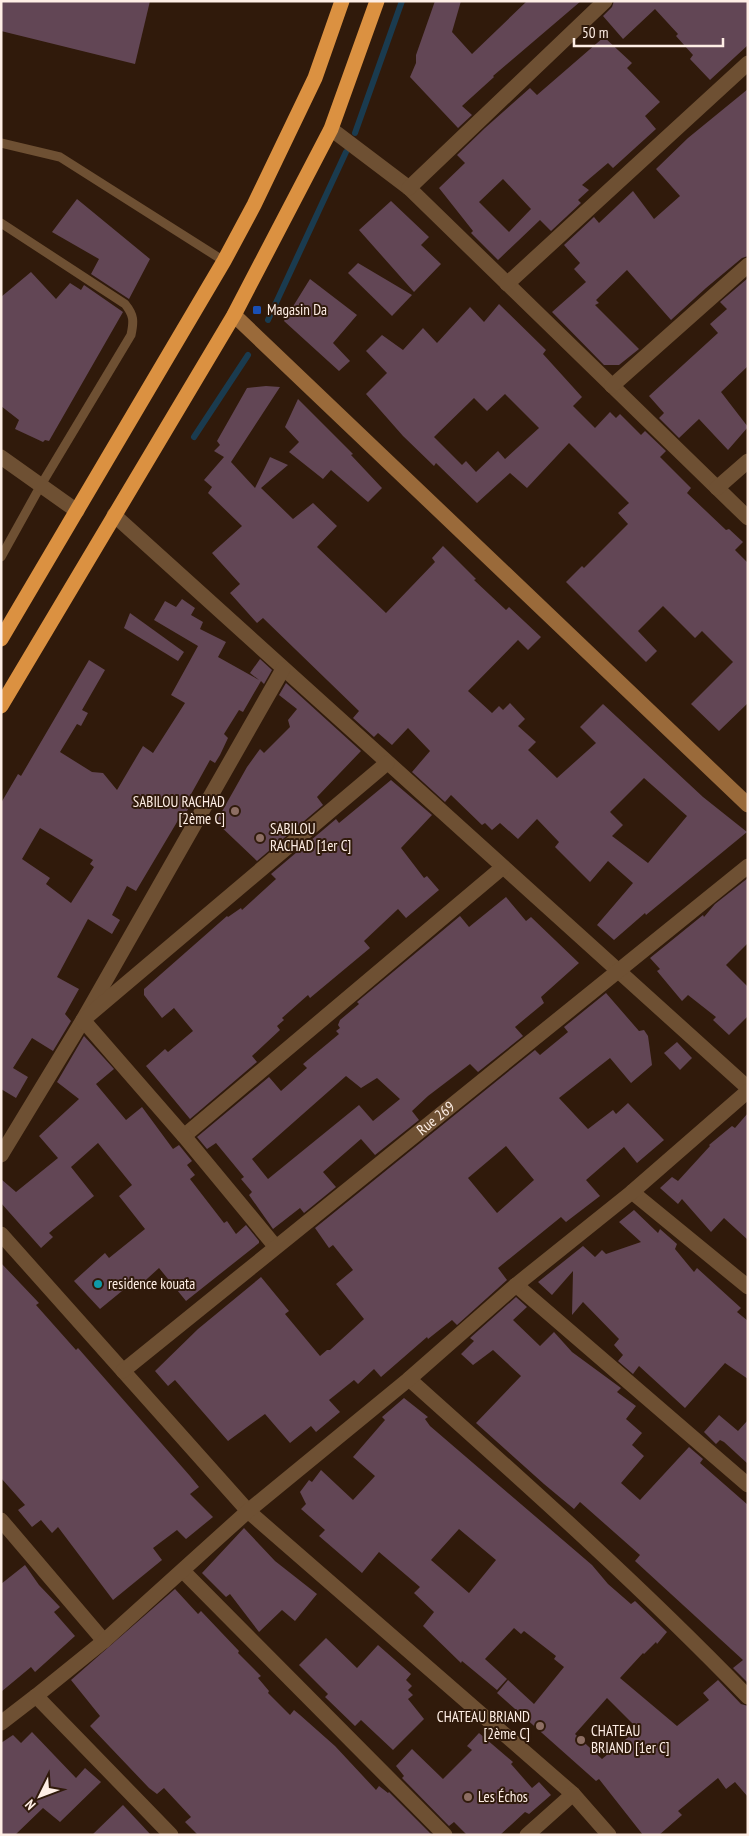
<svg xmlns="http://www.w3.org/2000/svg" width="749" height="1836" viewBox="0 0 749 1836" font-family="'PT Sans Narrow',sans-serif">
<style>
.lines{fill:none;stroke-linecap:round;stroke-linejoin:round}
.stream{stroke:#1a3b4f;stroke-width:6}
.building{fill:#624655;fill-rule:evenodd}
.lane{stroke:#6e5033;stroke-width:9}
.street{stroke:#6e5033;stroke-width:15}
.secondary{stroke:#9a6a3a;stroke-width:15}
.highway{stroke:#db9141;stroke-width:15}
.transit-dot{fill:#1a4fb4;stroke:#301a0b;stroke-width:2}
.education-dot{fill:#8d6e63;stroke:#301a0b;stroke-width:2}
.culture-dot{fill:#0f9aa8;stroke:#301a0b;stroke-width:2}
.labels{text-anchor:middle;stroke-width:4;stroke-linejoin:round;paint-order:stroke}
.poi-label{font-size:15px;fill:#feeee5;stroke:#301a0b;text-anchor:start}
.street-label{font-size:15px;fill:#feeee5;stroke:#301a0b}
</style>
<rect width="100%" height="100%" fill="#301a0b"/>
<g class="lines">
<g class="stream">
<path d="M355,133L402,1"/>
<path d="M268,320L346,152"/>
<path d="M194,437L248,355"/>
</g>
</g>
<g class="building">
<path d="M1,1H150L135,64L1,31Z"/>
<path d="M435,1H461L452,32L472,54L527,1H581L493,76L494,77L462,106L472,115L458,128L410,77L416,63V55Z"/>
<path d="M614,1H748V45L710,80L690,59L693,55L676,36L678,34L655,9L623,39L603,16L612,7Z"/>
<path d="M604,37L632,63L627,68L660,102L645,116L656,129L613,168L608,163L582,185L589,190L578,200L581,203L551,231L540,220L518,241L513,236L518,241L498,260L471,233L473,231L439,188L465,163L457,155L485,128L530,88L537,95ZM503,179L531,209L509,232L479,202Z"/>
<path d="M748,89V256L742,258L706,288L671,320L627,270L596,300L599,303L595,305L639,349L619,365H604L552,312L586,282L574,269L580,263L564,245L594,217L599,223L633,191L654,219L680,196L656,169L688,138Z"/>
<path d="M77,199L150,259L129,299L91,274L99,259L52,232Z"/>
<path d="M391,201L429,237L421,245L441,264L414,292L359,230Z"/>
<path d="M358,263L412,295L392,316L348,273Z"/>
<path d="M31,272L56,299L70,283L81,290L84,285L123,312L49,441L45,440L43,442L15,429L19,420L1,406V297Z"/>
<path d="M748,278V366L721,392L748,427L728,450L699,419L679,438L659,418L664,413L649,396L718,333L710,324L727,309L720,302Z"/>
<path d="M310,279L357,315L333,343L350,361L339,371L284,321Z"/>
<path d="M499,304L546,350L543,354L582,397L573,406L595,428L610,412L616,418L620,414L641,435L645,431L666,451L660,457L691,488L687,493L726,530L729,529L743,542L735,550L748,563V703L719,731L691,704L733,662L702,631L695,638L663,606L638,631L657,651L646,662L566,582L582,566L584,568L628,524L618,513L629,503L569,443L527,488L510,473L477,503L436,463L434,466L403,436L366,394L387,373L366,351L382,335L403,350L423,328L437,343L470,307L484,322ZM505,394L539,428L505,459L498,451L476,472L466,461L462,465L434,437L474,398L487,411Z"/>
<path d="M266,386L280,387L231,462L255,488L270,457L288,465L261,488L293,519L313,503L337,526L317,547L386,613L435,562L432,558L443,546L476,579L474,580L506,610L509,607L541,637L528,650L518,640L468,691L492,713L499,706L503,710L510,703L525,719L518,726L536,742L528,750L557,778L596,743L580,727L603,704L703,797L747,832L646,915L645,913L614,940L597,925L633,883L608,861L590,882L555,847L559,842L537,819L518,839L500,823L492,830L485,823L482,825L451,795L445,802L412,772L430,751L408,728L392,745L378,733L374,737L353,718L359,711L263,618L257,623L230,593L240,584L212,553L242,526L208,493L212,487L204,480L224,457L214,451L220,445L217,441L247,388ZM644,778L687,816L648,863L612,836L623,825L610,812Z"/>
<path d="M298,399L353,454L351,455L382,488L368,502L331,470L323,479L289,452L299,442L285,427Z"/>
<path d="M182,599L195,608L191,615L203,622L200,629L226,642L218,657L259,680L250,673L260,659L272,670L264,684L261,681L243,712L239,710L224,734L228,738L220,755L215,763L210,760L190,796L195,797L183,818L180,817L136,891L127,886L112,915L120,920L112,934L88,919L57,977L79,989L65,1014L71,1021L53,1051L32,1038L13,1068L28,1077L16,1098L1,1089V803L18,774L21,776L89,660L105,670L82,710L88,713L81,726L77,724L60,752L92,772L103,773L117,790L143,746L153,753L185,703L171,695L198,646L154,620L165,601L176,607ZM40,828L93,860L90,864L94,867L71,903L46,884L50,878L22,859Z"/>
<path d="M130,613L184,652L178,661L124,628Z"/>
<path d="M286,683L361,751L317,797L323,805L257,861L216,822L247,767L260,749L264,753L290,727L288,720L297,709L279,695Z"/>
<path d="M391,780L432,815L401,848L424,878L427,876L439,890L406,918L398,909L364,941L370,948L310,998L308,995L282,1018L284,1020L277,1026L280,1030L252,1056L257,1062L190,1119L146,1066L165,1049L168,1052L193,1031L174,1008L162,1018L144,995V989L227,916L228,917L241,908L242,910L276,879L271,874L336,819L339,823Z"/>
<path d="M748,878V943L726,965L748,987V1016L729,1035L713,1020L716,1017L688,995L682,1001L657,971L660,969L650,958L703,915L704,917L715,904Z"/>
<path d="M506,897L526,921L531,917L579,963L541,997L544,1003L515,1027L523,1036L478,1072L470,1064L428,1096L412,1111L419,1120L375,1155L361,1139L323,1172L336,1187L304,1213L300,1208L273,1229L249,1195L252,1192L241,1179L244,1177L216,1143L207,1149L197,1137L269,1077L281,1091L307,1068L303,1064L339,1034L336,1031L340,1028L338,1025L340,1020L359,1004L357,1002L460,916L469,927ZM346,1076L361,1088L377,1078L400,1099L373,1121L359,1105L268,1179L252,1159Z"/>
<path d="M606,993L639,1031L644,1030L648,1036L652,1065L631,1083L610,1058L559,1098L588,1129L613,1110L616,1114L628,1103L664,1140L637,1163L624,1147L586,1180L600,1196L566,1222L561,1217L498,1268L507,1280L457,1325L452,1320L428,1339L427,1337L381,1377L374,1369L358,1384L354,1380L329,1400L340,1412L316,1432L311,1426L290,1443L265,1414L228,1441L175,1380L168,1386L155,1371L198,1329L261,1277L289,1311L285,1314L320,1356L327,1350H330L364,1319L336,1284L353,1270L333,1245L329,1248L315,1228L535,1050L540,1055L568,1032L564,1027ZM506,1146L534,1180L497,1213L468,1178Z"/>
<path d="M84,1036L114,1069L96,1084L126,1120L142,1107L173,1149L179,1145L192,1161L187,1165L195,1175L190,1179L224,1223L227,1221L236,1234L246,1225L259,1241V1243L186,1301L159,1268L137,1288L133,1282L100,1309L74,1281L105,1253L109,1258L145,1229L119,1196L132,1185L98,1143L71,1167L94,1196L49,1233L53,1237L41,1248L1,1203V1179L16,1192L58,1158L39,1136L79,1099L57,1082Z"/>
<path d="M677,1042L692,1058L680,1070L664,1053Z"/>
<path d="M748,1113V1240L724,1218L711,1232L682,1199L678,1204L660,1188L672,1177L678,1181L710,1146L709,1145L732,1126L735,1128Z"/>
<path d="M634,1210L658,1233L660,1229L677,1244L675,1249L694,1272L697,1268L741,1308L737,1312L748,1321V1379L725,1363L685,1408L639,1366L633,1374L618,1361L623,1355L614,1345L619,1339L583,1302L572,1315L573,1271L552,1295L538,1282L583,1246L595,1257L602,1250L606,1254L641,1242L619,1222Z"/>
<path d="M1,1263L39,1303L36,1305L76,1350L78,1348L190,1476L199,1487L190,1494L213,1517L186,1539L177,1530L153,1548L162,1560L113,1600L58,1527L52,1533L41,1520L32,1527L18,1510L25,1505L1,1478Z"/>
<path d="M516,1297L527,1307L513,1320L540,1346L554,1332L572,1352L621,1388L617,1392L636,1406L626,1419L642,1433L632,1445L644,1456L621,1483L640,1500L689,1447L703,1459L700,1463L748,1505V1683L733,1668L743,1660L635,1561L640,1555L580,1502L574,1509L544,1484L476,1423L521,1376L493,1350L473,1365L461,1354L474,1341L470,1338Z"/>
<path d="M404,1398L428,1417L425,1419L430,1426L592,1565L608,1584L631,1604L635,1601L667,1632L657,1644L656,1642L644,1654L643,1653L620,1678L677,1726L709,1700L703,1693L718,1680L741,1704L748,1706V1797L735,1782L726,1789L718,1778L678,1811L682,1815L659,1835H643L599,1779L596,1781L497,1693L508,1680L534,1704L564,1667L554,1659L556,1656L524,1631L521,1634L514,1628L485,1659L507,1679L497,1690L462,1661L461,1663L423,1626L434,1612L414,1593L420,1587L379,1552L362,1573L319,1536L325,1530L301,1509L306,1504L300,1492L309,1480L312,1482L321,1470L353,1500L375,1476L353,1457L385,1420L382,1417ZM459,1529L496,1560L469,1593L431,1560ZM607,1698L638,1729L602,1759L575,1734Z"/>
<path d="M719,1415L738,1431L748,1420V1464L724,1442L720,1440L716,1444L704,1432Z"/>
<path d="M244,1528L275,1561L317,1594L295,1621L282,1610L259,1632L230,1594L226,1597L202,1573Z"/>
<path d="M25,1565L39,1585L60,1607L54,1612L75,1636L35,1672L31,1667L1,1692V1584Z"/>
<path d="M175,1589L198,1614L201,1611L239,1651L238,1653L261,1676L258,1678L269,1691L268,1693L290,1715L294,1710L300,1715L335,1746L376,1790L379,1786L388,1793L389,1792L432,1835H198L185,1822L191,1817L164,1788L157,1794L149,1788L90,1726L100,1716L71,1680Z"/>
<path d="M326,1638L357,1668L378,1645L411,1674L406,1680L412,1686L408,1690L413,1695L408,1699L424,1719L393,1750L361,1720L355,1726L325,1697L328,1694L299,1665Z"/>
<path d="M32,1732L76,1778L85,1768L101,1782L60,1822L43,1808L15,1835H1V1743L13,1735L21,1743Z"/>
<path d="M479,1733L513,1762L511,1764L532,1788L539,1782L551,1795L529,1814L525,1812L500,1835H467L454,1822L449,1826L402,1778L404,1776L396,1766L412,1749L443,1779L472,1750L467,1746Z"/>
<path d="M123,1805L151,1835H92Z"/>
</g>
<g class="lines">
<g class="lane">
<path d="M1,143L60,157L224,261"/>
<path d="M1,223L125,304C134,315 134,321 131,335L41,485L1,557"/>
</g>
<g class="street">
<path d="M331,129L409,188L748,518"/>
<path d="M409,188L605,1"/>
<path d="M507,284L748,63"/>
<path d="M612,386L748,265"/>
<path d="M1,457L77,511"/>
<path d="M717,488L748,461"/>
<path d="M114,515L748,1088"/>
<path d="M184,1136L503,867"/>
<path d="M1,1155L83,1020L283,669"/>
<path d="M632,1192L748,1287"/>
<path d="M1,1234L248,1511L573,1794L609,1835"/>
<path d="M275,1246L184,1136L83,1020L387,763"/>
<path d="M516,1285L748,1485"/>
<path id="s1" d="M123,1371L748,866"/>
<path d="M409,1379C524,1482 640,1585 748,1697"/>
<path d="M1,1520L104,1641"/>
<path d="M183,1571L445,1835"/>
<path d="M1,1723L36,1696"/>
<path d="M171,1835L36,1696L104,1641L248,1511L409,1379L516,1285L632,1192L748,1091"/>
<path d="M527,1835L573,1794"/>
</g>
<path class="secondary" d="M234,315L748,805"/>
<g class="highway">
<path d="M1,639L224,261L254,205L315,78L342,1"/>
<path d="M1,706L234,315L331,129L377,1"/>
</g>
</g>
<rect class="transit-dot" x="252" y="305" width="10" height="10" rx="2.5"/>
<g class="education-dot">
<circle cx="235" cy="811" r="5"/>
<circle cx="260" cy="838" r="5"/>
<circle cx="540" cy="1726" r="5"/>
<circle cx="581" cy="1740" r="5"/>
<circle cx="468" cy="1797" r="5"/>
</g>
<circle class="culture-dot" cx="98" cy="1284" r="5"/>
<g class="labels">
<g class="poi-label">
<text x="267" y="315">Magasin Da</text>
<text x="225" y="807" text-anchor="end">SABILOU RACHAD<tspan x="225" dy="17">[2ème C]</tspan></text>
<text x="270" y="834">SABILOU<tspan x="270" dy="17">RACHAD [1er C]</tspan></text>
<text x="108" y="1289">residence kouata</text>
<text x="530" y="1722" text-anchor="end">CHATEAU BRIAND<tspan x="530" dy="17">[2ème C]</tspan></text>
<text x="591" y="1736">CHATEAU<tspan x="591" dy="17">BRIAND [1er C]</tspan></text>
<text x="478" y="1802">Les Échos</text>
</g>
<g class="street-label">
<text dy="5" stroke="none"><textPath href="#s1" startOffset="402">Rue 269</textPath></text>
</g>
</g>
<rect width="749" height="1836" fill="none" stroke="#feeee5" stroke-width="5"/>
<g transform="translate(40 1796) rotate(228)" stroke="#301a0b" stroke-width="4" paint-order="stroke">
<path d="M0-4L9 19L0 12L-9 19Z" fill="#feeee5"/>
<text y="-8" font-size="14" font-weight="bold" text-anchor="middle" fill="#feeee5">N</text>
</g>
<path d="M574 38v8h149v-8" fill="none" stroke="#feeee5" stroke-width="2.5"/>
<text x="582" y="38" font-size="15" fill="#feeee5" stroke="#301a0b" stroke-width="4" paint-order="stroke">50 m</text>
</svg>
